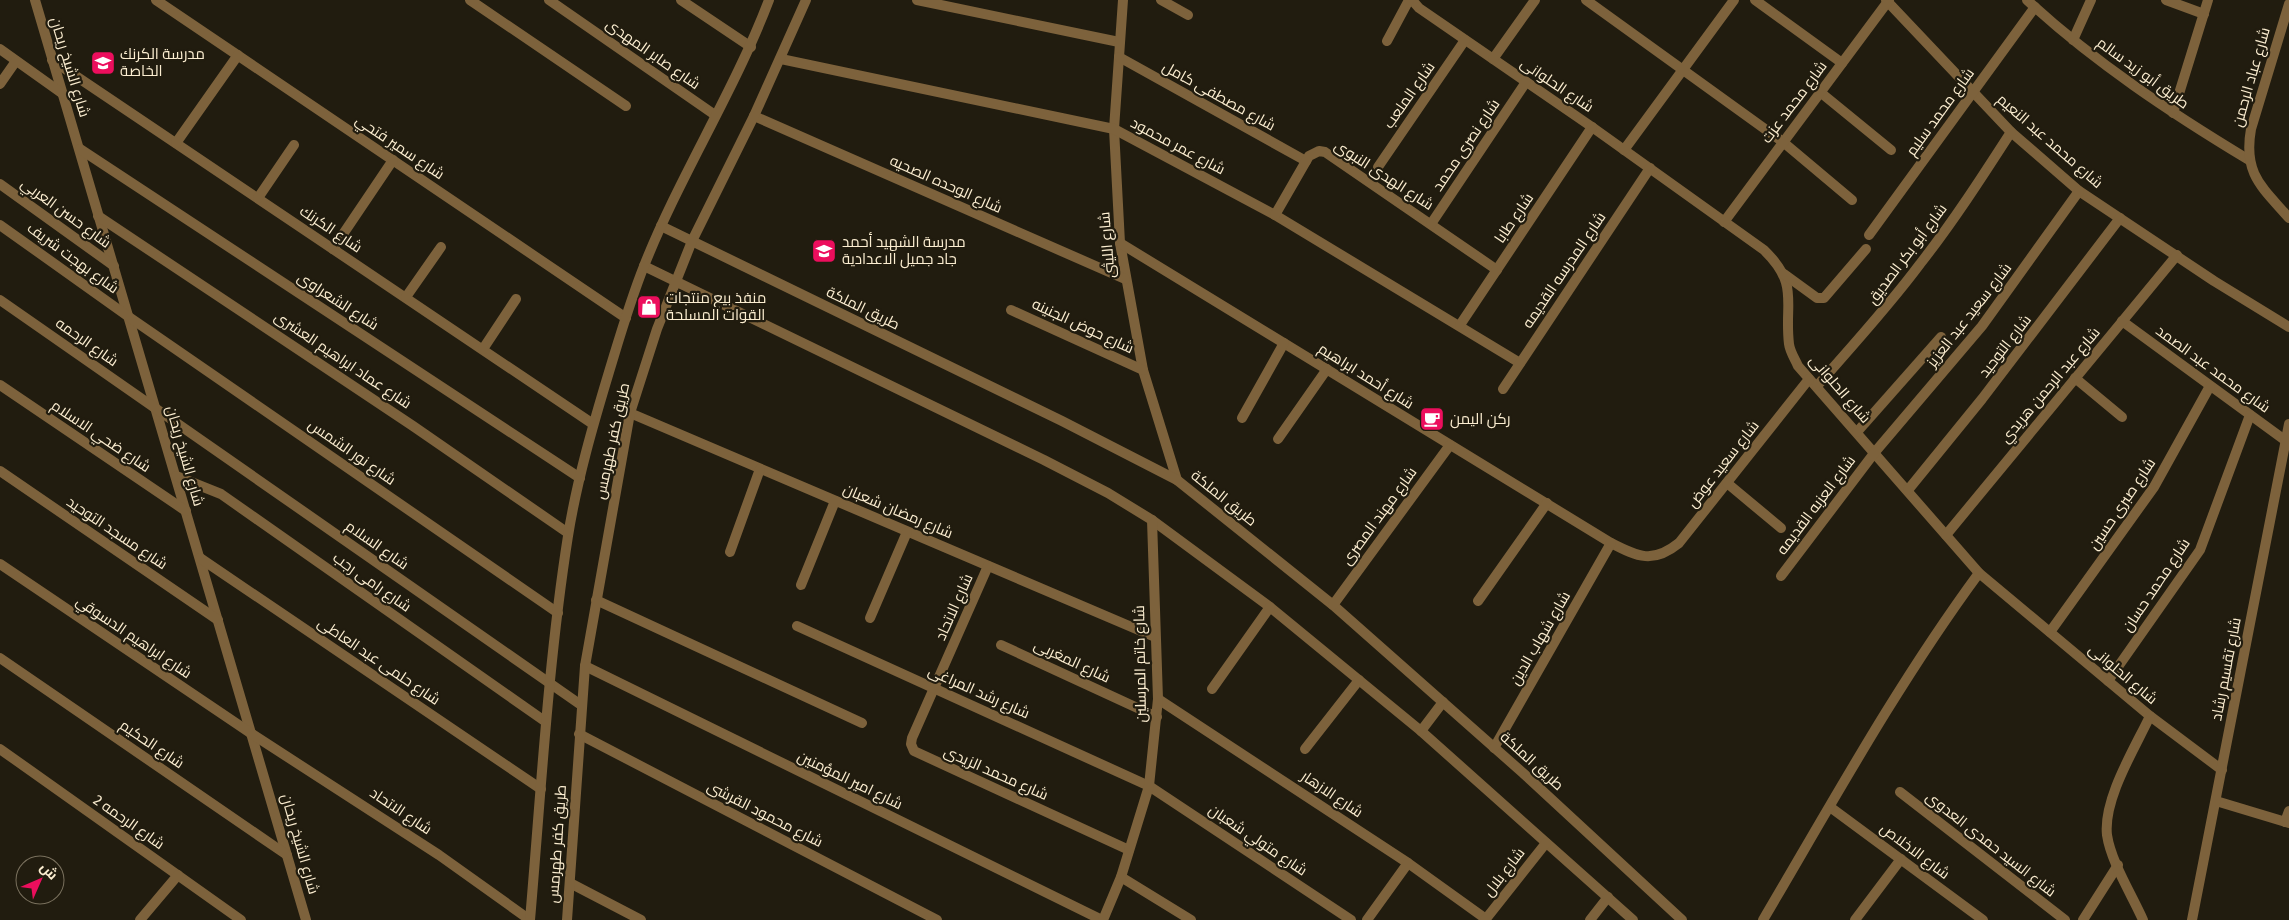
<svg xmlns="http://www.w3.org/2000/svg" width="2289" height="920" viewBox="0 0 2289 920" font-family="'Fira Sans Condensed',Cairo,sans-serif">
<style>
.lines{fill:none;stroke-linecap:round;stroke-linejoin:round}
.minor{stroke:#7d623c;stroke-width:10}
.tertiary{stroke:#7d623c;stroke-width:10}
.labels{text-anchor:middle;stroke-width:4.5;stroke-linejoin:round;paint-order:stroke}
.poi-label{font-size:15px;fill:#fceed1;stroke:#211c0f;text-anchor:start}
.street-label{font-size:15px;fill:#fceed1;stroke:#211c0f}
</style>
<rect width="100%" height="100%" fill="#211c0f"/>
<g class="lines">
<g class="minor">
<path d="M35,0L306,920"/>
<path d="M156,0L626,318"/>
<path d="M470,0L626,106"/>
<path d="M549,0L715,115"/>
<path d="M681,0L751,47"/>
<path d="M917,0L1119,42"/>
<path d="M1123,0L1114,129L1120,243L1143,370L1177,480"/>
<path d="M1161,0L1188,15"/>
<path d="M1412,0L1419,8L1592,127L1764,250C1800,285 1784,302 1789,344C1790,352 1795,359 1798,366L1979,573L2150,716L2222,770"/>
<path d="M1586,0L1783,142L1852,200"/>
<path d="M1755,0L1842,63"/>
<path d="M1886,0L2011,132L2079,191L2214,281L2289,327"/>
<path d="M2027,0C2094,62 2171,113 2249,160"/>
<path d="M2166,0L2204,14"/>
<path d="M2289,4L2251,129C2243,174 2262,187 2289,218"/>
<path d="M2073,40L2091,0"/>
<path d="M1387,41L1409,0"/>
<path d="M0,49L63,94"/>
<path d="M1119,57L1306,161"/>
<path d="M781,59L1114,129L1275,215L1520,363"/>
<path d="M1493,59L1535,0"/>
<path d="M52,60L593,424"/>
<path d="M0,84L16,61"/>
<path d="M1820,92L1891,150"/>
<path d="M2173,113L2208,0"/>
<path d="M754,116L1125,279"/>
<path d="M176,143L238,55"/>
<path d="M80,149L580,478"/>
<path d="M1624,150L1734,0"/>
<path d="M1378,167L1465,40"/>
<path d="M0,184L114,266"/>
<path d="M258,198L294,145"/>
<path d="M1275,215L1309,156L1319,151L1325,152L1497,270"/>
<path d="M98,216L413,426L568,533"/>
<path d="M1724,222L1889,0"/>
<path d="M1431,224L1526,82"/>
<path d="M0,225L129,317L558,613"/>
<path d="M661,226L1062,421L1177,480L1333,605L1523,773L1682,920"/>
<path d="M1869,235L2035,7"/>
<path d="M1120,243L1611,543C1638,557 1653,564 1679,543L1809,379"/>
<path d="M333,249L393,160"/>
<path d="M644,266L1044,460L1108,493L1152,520L1270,607L1421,731L1633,920"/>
<path d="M1784,274L1817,298H1824L1866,249"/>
<path d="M406,297L441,247"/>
<path d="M0,300L581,705"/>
<path d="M1011,310L1143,370"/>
<path d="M2122,321L2286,441"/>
<path d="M1460,325L1592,127"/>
<path d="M483,349L516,299"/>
<path d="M2075,378L2122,417"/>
<path d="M0,385L186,511"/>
<path d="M1817,386C1852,346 1888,307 1920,264C1953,222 1982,177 2011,132"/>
<path d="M1503,389L1650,168"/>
<path d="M630,413L1155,637"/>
<path d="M1242,418L1284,343"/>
<path d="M1857,432L1941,337"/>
<path d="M1278,439L1327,369"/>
<path d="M0,471L218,620"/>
<path d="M176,476L221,494L546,722"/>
<path d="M1727,483L1781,528"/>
<path d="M1908,490L1982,399L2120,218"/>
<path d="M1946,535L2177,255"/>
<path d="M730,552L760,469"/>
<path d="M200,558L541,789"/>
<path d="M0,564L252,734L439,855L530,920"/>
<path d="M988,566L912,738L911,744L914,751L1129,850"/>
<path d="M1781,576L1875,452L1982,326L2079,191"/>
<path d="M801,585L835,501"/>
<path d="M596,600L862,723"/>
<path d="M1478,601L1547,503"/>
<path d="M1333,605L1450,445"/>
<path d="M870,618L907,532"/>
<path d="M797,626L1149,786L1351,920"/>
<path d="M2050,632L2154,487L2210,386"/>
<path d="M1001,645L1157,717"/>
<path d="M0,658L287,855"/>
<path d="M585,666L1102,920"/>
<path d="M2108,681L2200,550L2250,415"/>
<path d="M1212,689L1270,607"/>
<path d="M1158,699L1408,863L1486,919"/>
<path d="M1421,731L1443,702"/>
<path d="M579,734L937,920"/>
<path d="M1494,748L1611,543"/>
<path d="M0,749L241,920"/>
<path d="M1305,749L1359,680"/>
<path d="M1900,792L2065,920"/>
<path d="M2216,801L2289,823"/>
<path d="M1830,807L1983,920"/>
<path d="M2285,822L2289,811"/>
<path d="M1121,877L1191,920"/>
<path d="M570,883L641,920"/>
<path d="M140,920L178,875"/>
<path d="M1103,920L1121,877L1149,786L1158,699L1152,520"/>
<path d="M1367,920L1408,863"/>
<path d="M1485,920L1546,843"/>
<path d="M1590,920L1608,897"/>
<path d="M1763,920C1832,803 1898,683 1979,573"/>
<path d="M1855,920L1901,859"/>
<path d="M2083,920L2118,865"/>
<path d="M2143,920C2132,895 2111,862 2107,835C2103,799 2135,748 2150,716"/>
<path d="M2192,920L2289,424"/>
</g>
<g class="tertiary">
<path d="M530,920C541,792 548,663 568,536C577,480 593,425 609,372C620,336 630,301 644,266C680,175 734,92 769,0"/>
<path d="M567,920L585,666L630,413L657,329L692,241L754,116L806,0"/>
</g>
</g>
<defs>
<symbol id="school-square" viewBox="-11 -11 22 22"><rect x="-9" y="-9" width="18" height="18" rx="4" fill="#ec0e5d" stroke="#211c0f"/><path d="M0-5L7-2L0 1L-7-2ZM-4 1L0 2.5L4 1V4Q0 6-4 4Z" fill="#fff"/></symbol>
<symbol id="shop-square" viewBox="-11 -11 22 22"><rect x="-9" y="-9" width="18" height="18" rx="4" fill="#ec0e5d" stroke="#211c0f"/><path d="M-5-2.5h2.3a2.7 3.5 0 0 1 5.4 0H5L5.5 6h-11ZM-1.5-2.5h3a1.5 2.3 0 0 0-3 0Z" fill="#fff"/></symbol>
<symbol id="cafe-square" viewBox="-11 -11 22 22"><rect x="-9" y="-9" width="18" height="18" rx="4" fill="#ec0e5d" stroke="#211c0f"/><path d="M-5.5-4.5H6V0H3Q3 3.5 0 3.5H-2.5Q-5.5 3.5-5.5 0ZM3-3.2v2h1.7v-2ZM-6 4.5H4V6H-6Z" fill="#fff"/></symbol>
</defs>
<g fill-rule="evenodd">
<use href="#school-square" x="89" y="49" width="28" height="28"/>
<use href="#school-square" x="810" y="237" width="28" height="28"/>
<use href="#shop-square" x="635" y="293" width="28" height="28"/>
<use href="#cafe-square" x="1418" y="405" width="28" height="28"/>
</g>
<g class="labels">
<g class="poi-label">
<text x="120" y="59">مدرسة الكرنك<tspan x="120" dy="17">الخاصة</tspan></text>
<text x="842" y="247">مدرسة الشهيد أحمد<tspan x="842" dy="17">جاد جميل الاعدادية</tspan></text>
<text x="666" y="303">منفذ بيع منتجات<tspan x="666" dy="17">القوات المسلحة</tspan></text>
<text x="1450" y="424">ركن اليمن</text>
</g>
<g class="street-label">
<text transform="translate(653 54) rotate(35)" y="5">شارع صابر المهدى</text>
<text transform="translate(70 67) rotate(73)" y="5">شارع الشيخ ريحان</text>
<text transform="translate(2143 73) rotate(36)" y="5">طريق أبو زيد سالم</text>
<text transform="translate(2251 77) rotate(-74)" y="5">شارع عباد الرحمن</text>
<text transform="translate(1557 85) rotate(34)" y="5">شارع الحلوانى</text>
<text transform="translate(1409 95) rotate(-55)" y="5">شارع الملعب</text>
<text transform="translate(1219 96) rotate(29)" y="5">شارع مصطفى كامل</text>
<text transform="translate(1794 102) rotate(-53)" y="5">شارع محمد عزت</text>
<text transform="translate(1940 112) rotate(-54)" y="5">شارع محمد سليم</text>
<text transform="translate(2050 141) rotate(41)" y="5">شارع محمد عبد النعيم</text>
<text transform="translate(1466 145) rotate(-56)" y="5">شارع نصرى محمد</text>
<text transform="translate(1178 146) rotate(28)" y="5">شارع عمر محمود</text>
<text transform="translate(400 147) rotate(34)" y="5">شارع سمير فتحي</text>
<text transform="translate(1384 175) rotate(33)" y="5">شارع الهدى النبوى</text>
<text transform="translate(946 184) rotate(24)" y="5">شارع الوحده الصحيه</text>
<text transform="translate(66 213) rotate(36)" y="5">شارع حسن العربي</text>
<text transform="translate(1514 218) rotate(-56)" y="5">شارع طابا</text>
<text transform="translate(331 229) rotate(34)" y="5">شارع الكرنك</text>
<text transform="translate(1107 245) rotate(-95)" y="5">شارع الليثى</text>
<text transform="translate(1907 254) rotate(-53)" y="5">شارع أبو بكر الصديق</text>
<text transform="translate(73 258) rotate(36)" y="5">شارع بهجت شريف</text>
<text transform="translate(1564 270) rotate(-56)" y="5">شارع المدرسه القديمه</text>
<text transform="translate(338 301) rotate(33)" y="5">شارع الشعراوى</text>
<text transform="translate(863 308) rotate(26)" y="5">طريق الملكة</text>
<text transform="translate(1969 315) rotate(-52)" y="5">شارع سعيد عبد العزيز</text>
<text transform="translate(1083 326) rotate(25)" y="5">شارع حوض الجنينه</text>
<text transform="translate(87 342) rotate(35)" y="5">شارع الرحمه</text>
<text transform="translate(2005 346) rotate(-52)" y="5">شارع التوحيد</text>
<text transform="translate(343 360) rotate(34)" y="5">شارع عماد ابراهيم العشرى</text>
<text transform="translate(2213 369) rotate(36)" y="5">شارع محمد عبد الصمد</text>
<text transform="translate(1366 376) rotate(32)" y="5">شارع أحمد ابراهيم</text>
<text transform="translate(2050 385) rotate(-50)" y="5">شارع عبد الرحمن هريدي</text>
<text transform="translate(1840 389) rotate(49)" y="5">شارع الحلوانى</text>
<text transform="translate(101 436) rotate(34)" y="5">شارع ضحي الاسلام</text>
<text transform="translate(612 441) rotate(-78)" y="5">طريق كفر طهرمس</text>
<text transform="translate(352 452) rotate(35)" y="5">شارع نور الشمس</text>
<text transform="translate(185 456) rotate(74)" y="5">شارع الشيخ ريحان</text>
<text transform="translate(1723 464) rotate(-52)" y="5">شارع سعيد عوض</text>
<text transform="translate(1224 498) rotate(39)" y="5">طريق الملكة</text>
<text transform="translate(2122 504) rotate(-56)" y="5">شارع صبرى حسين</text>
<text transform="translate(1816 505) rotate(-53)" y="5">شارع العزبه القديمه</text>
<text transform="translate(898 511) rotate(23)" y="5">شارع رمضان شعبان</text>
<text transform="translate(1379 516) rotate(-54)" y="5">شارع مهند المصرى</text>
<text transform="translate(117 533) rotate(34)" y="5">شارع مسجد التوحيد</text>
<text transform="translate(377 545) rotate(35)" y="5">شارع السلام</text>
<text transform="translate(372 582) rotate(35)" y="5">شارع رامى رجب</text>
<text transform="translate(2156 585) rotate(-56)" y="5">شارع محمد حسان</text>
<text transform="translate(954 607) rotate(-66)" y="5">شارع الاتحاد</text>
<text transform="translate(134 637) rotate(34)" y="5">شارع ابراهيم الدسوقي</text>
<text transform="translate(1540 638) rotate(-60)" y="5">شارع شهاب الدين</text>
<text transform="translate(379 661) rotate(34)" y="5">شارع حلمى عبد العاطى</text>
<text transform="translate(1072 661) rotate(25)" y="5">شارع المغربى</text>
<text transform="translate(1140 664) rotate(-91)" y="5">شارع خاتم المرسلين</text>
<text transform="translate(2226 669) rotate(-79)" y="5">شارع تقسيم رشاد</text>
<text transform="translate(2123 674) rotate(40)" y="5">شارع الحلوانى</text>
<text transform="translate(979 692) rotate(24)" y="5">شارع رشد المراغى</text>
<text transform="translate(152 744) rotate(34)" y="5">شارع الحكيم</text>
<text transform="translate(1532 761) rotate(42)" y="5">طريق الملكة</text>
<text transform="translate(996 773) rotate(24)" y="5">شارع محمد الزيدى</text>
<text transform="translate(850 780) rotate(26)" y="5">شارع امير المؤمنين</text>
<text transform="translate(1332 794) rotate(34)" y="5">شارع الازهار</text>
<text transform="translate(401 811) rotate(34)" y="5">شارع الاتحاد</text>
<text transform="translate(765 814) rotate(27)" y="5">شارع محمود القرشى</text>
<text transform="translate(129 822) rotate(35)" y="5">شارع الرحمه 2</text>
<text transform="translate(1258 840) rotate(34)" y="5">شارع متولي شعبان</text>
<text transform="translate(300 844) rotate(74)" y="5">شارع الشيخ ريحان</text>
<text transform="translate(557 844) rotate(-86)" y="5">طريق كفر طهرمس</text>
<text transform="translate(1991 844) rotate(38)" y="5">شارع السيد حمدى العدوى</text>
<text transform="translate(1915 851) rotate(37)" y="5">شارع الاخلاص</text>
<text transform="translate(1504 872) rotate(-52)" y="5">شارع بلال</text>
</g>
</g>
<g transform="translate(40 880) rotate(45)"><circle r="24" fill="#211c0f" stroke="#79705d"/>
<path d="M0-4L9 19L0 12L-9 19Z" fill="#ec0e5d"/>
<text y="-8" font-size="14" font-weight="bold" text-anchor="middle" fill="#fceed1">ش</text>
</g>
</svg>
